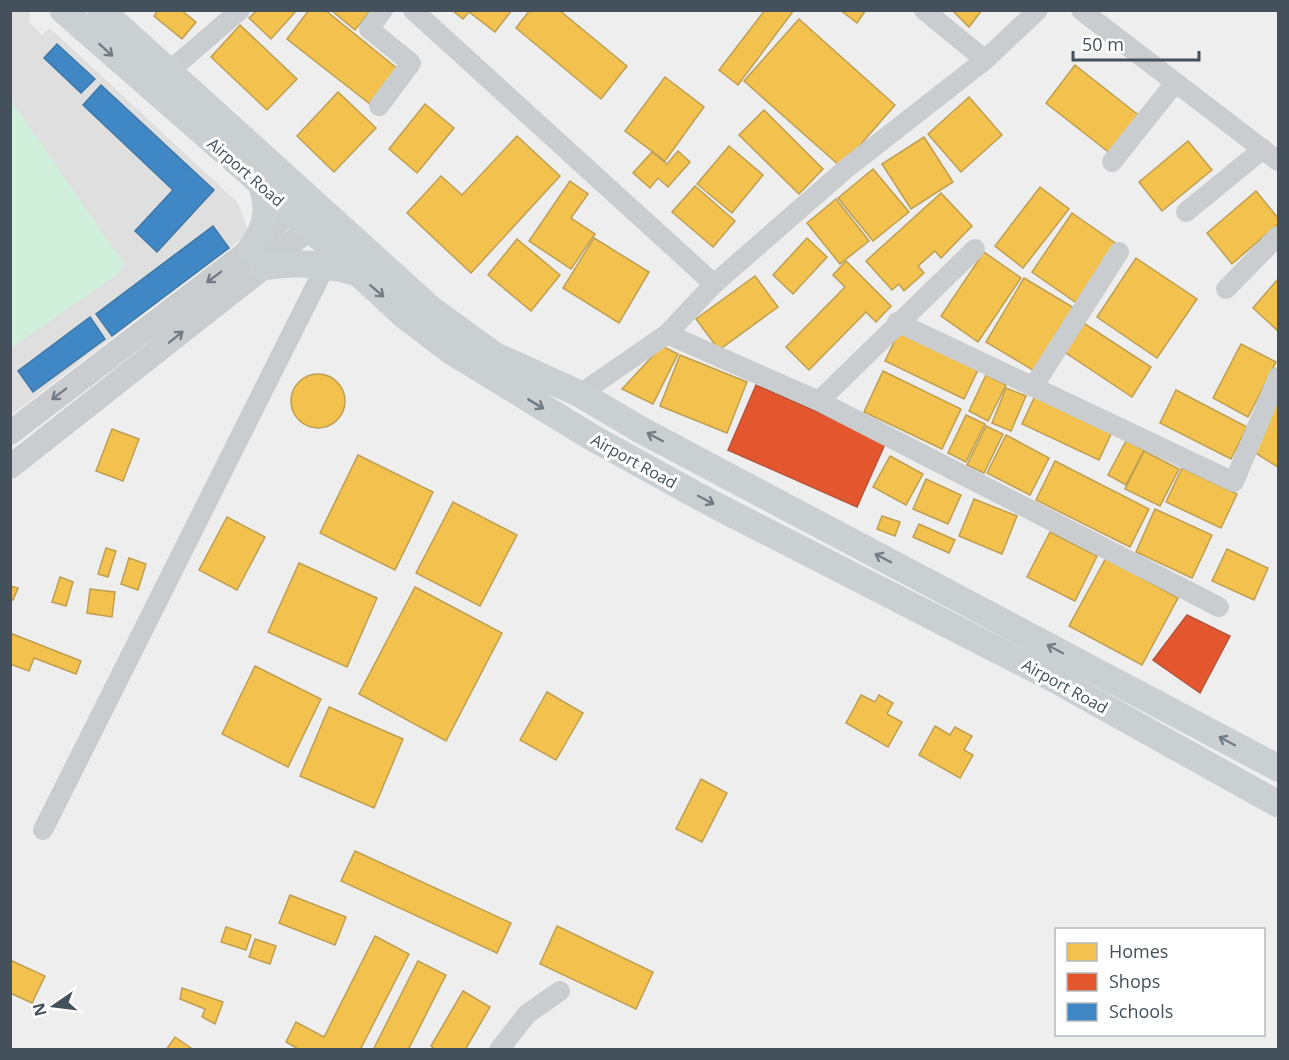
<svg xmlns="http://www.w3.org/2000/svg" width="1289" height="1060" viewBox="0 0 1289 1060" font-family="'Open Sans',sans-serif">
<style>
.education{fill:#e0dfe0}
.green{fill:#d0f0dc}
.homes{fill:#f2c14e;stroke:#be9f52;stroke-width:1.5}
.shops{fill:#e4572e;stroke:#b4553c;stroke-width:1.5}
.schools{fill:#3f88c5;stroke:#4078a6;stroke-width:1.5}
.lines{fill:none;stroke-linecap:round;stroke-linejoin:round}
.minor{stroke:#cacdcf;stroke-width:20}
.tertiary{stroke:#cacdcf;stroke-width:24}
.secondary{stroke:#cacfd2;stroke-width:27}
.oneway{stroke:#737d85}
.oneway2{stroke:#737c84}
.labels{text-anchor:middle;stroke-width:6;stroke-linejoin:round;paint-order:stroke}
.street-label{font-size:16px;fill:#44515c;stroke:#fff}
</style>
<rect width="100%" height="100%" fill="#efeeee"/>
<path class="education" d="M10,11H30L29,22L42,35L50,28L238,203L249,233L11,415Z"/>
<path class="green" d="M10,99L124,264L119,273L11,348Z"/>
<g class="homes">
<path d="M158,10H181L196,22L182,39L154,16Z"/>
<path d="M257,10H297L271,39L249,18Z"/>
<path d="M309,10H325L398,69L370,104L287,39Z"/>
<path d="M331,10H371L355,30Z"/>
<path d="M452,10H512L495,32L469,12L463,19Z"/>
<path d="M530,10H559L627,66L601,99L516,28Z"/>
<path d="M765,10H794L738,85L719,70Z"/>
<path d="M840,10H866L857,23Z"/>
<path d="M952,10H982L969,27Z"/>
<path d="M799,19L895,105L841,167L744,81Z"/>
<path d="M240,25L297,79L267,110L211,57Z"/>
<path d="M1075,65L1141,117L1111,154L1046,103Z"/>
<path d="M665,77L704,107L665,161L625,131Z"/>
<path d="M338,92L376,128L334,172L297,136Z"/>
<path d="M969,97L1002,135L961,172L928,134Z"/>
<path d="M425,104L454,128L417,173L389,149Z"/>
<path d="M764,110L823,169L799,194L739,135Z"/>
<path d="M517,136L560,176L471,273L407,213L441,176L462,195Z"/>
<path d="M924,137L953,182L911,209L882,164Z"/>
<path d="M1188,141L1212,170L1162,211L1139,182Z"/>
<path d="M729,146L763,175L732,213L697,184Z"/>
<path d="M678,151L690,162L668,187L658,178L650,188L633,173L652,152L667,164Z"/>
<path d="M873,169L909,212L873,241L838,198Z"/>
<path d="M570,181L588,194L571,218L595,234L571,269L529,241Z"/>
<path d="M695,186L735,221L713,247L672,212Z"/>
<path d="M1040,187L1069,209L1023,268L995,246Z"/>
<path d="M1256,191L1278,218V224L1232,264L1207,233Z"/>
<path d="M941,193L972,226L941,258L935,251L918,266L924,273L904,291L899,284L892,290L866,261Z"/>
<path d="M836,199L869,241L840,264L807,223Z"/>
<path d="M1072,213L1118,245L1078,304L1032,272Z"/>
<path d="M594,238L649,272L619,323L563,288Z"/>
<path d="M807,238L827,257L793,294L773,275Z"/>
<path d="M517,239L560,275L531,311L488,275Z"/>
<path d="M984,252L1021,278L978,342L941,316Z"/>
<path d="M1136,258L1197,299L1157,358L1097,317Z"/>
<path d="M846,261L891,306L876,322L866,312L809,370L786,347L845,287L833,275Z"/>
<path d="M755,276L778,307L719,350L696,319Z"/>
<path d="M1024,278L1074,308L1036,372L986,342Z"/>
<path d="M1278,279V331L1253,308Z"/>
<path d="M1079,320L1151,367L1132,397L1060,349Z"/>
<path d="M899,332L978,370L964,399L885,361Z"/>
<path d="M1241,344L1276,362L1248,417L1213,398Z"/>
<path d="M662,346L678,354L653,404L622,389Z"/>
<path d="M680,355L747,382L727,433L660,406Z"/>
<path d="M883,371L961,409L942,449L864,412Z"/>
<circle cx="318" cy="401" r="27"/>
<path d="M986,375L1006,385L988,421L969,411Z"/>
<path d="M1006,388L1026,396L1011,431L992,423Z"/>
<path d="M1176,390L1247,427L1231,459L1160,423Z"/>
<path d="M1035,396L1112,432L1099,460L1022,424Z"/>
<path d="M1278,400V467L1249,449Z"/>
<path d="M966,415L985,424L966,462L948,453Z"/>
<path d="M986,426L1003,434L984,473L967,465Z"/>
<path d="M112,429L139,439L123,481L96,471Z"/>
<path d="M1006,435L1049,458L1030,495L987,473Z"/>
<path d="M1126,441L1144,450L1126,485L1108,475Z"/>
<path d="M1144,451L1179,469L1160,506L1125,489Z"/>
<path d="M358,455L433,492L395,570L320,533Z"/>
<path d="M890,456L923,474L906,505L873,487Z"/>
<path d="M1055,461L1149,509L1130,547L1036,500Z"/>
<path d="M1182,468L1237,494L1221,528L1166,502Z"/>
<path d="M926,479L961,495L948,524L913,509Z"/>
<path d="M974,499L1017,516L1002,554L959,536Z"/>
<path d="M453,502L517,535L480,606L416,573Z"/>
<path d="M1155,509L1212,535L1192,578L1136,552Z"/>
<path d="M882,516L900,522L895,536L877,529Z"/>
<path d="M227,517L265,537L237,590L199,570Z"/>
<path d="M919,524L955,540L949,553L913,537Z"/>
<path d="M1050,532L1097,556L1075,601L1027,577Z"/>
<path d="M106,548L116,551L108,577L98,574Z"/>
<path d="M1227,549L1268,568L1254,600L1212,581Z"/>
<path d="M129,558L146,564L138,590L121,584Z"/>
<path d="M1106,558L1178,598L1142,665L1069,626Z"/>
<path d="M299,563L377,598L347,667L268,632Z"/>
<path d="M60,577L73,582L66,606L52,602Z"/>
<path d="M10,586L18,588L13,600L10,599Z"/>
<path d="M415,587L502,633L446,741L359,694Z"/>
<path d="M90,589L115,592L112,617L87,613Z"/>
<path d="M10,633L81,661L76,674L34,658L29,671L10,664Z"/>
<path d="M255,666L321,699L288,767L222,734Z"/>
<path d="M547,692L583,713L556,760L520,740Z"/>
<path d="M861,695L875,702L879,695L893,703L887,714L902,722L888,747L846,723Z"/>
<path d="M329,707L403,739L374,808L300,776Z"/>
<path d="M935,726L950,735L955,727L972,736L964,750L973,755L960,778L919,755Z"/>
<path d="M701,779L727,793L702,842L676,829Z"/>
<path d="M355,851L511,923L497,953L341,881Z"/>
<path d="M290,895L346,917L335,945L279,923Z"/>
<path d="M557,926L653,972L636,1009L540,964Z"/>
<path d="M226,927L251,935L246,950L221,942Z"/>
<path d="M375,936L409,954L360,1050H300L286,1042L296,1022L324,1037Z"/>
<path d="M255,939L276,946L270,964L249,957Z"/>
<path d="M10,960L45,976L32,1003L10,993Z"/>
<path d="M418,961L446,975L408,1050H373Z"/>
<path d="M182,988L223,1002L215,1024L202,1017L205,1009L180,999Z"/>
<path d="M463,991L490,1007L465,1050H436L431,1046Z"/>
<path d="M175,1037L194,1050H166Z"/>
</g>
<g class="shops">
<path d="M756,385L886,442L857,507L728,450Z"/>
<path d="M1187,615L1230,636L1200,693L1153,660Z"/>
</g>
<g class="schools">
<path d="M57,44L95,79L81,93L44,58Z"/>
<path d="M101,85L214,190L157,252L135,231L173,190L83,105Z"/>
<path d="M213,226L229,248L112,336L96,314Z"/>
<path d="M90,317L105,339L33,392L18,371Z"/>
</g>
<g class="lines">
<g class="minor">
<path d="M413,10L714,284"/>
<path d="M924,10L985,60"/>
<path d="M1081,10L1278,161"/>
<path d="M167,73L240,10"/>
<path d="M379,106L411,63L369,29L383,10"/>
<path d="M1112,162L1175,83"/>
<path d="M1186,212L1263,149"/>
<path d="M1226,289L1278,236"/>
<path d="M897,322L1234,482L1278,377"/>
<path d="M667,334L819,401L1219,607"/>
<path d="M1033,387L1119,252"/>
<path d="M580,394L667,334L714,284L848,167L985,60L1038,10"/>
<path d="M819,401L975,249"/>
<path d="M43,830L326,265"/>
<path d="M499,1050L527,1014L560,991"/>
</g>
<g class="tertiary">
<path d="M10,433L250,250L303,198"/>
<path d="M10,467L264,267L324,215"/>
</g>
<g class="secondary">
<path d="M63,10L261,183L405,316L451,351L593,438L709,502L1056,680L1278,804"/>
<path d="M101,10L432,310L494,355L580,394L641,430L1278,768"/>
<path d="M250,250C267,227 270,210 261,183"/>
<path d="M264,267C296,262 323,263 354,272"/>
</g>
</g>
<defs><path id="oneway-shaft" d="M-6 0H5M1.5-3L5.5 0L1.5 3" fill="none" stroke-width="1.6" stroke-linecap="round" stroke-linejoin="round" transform="scale(1.5)"/></defs>
<g class="oneway">
<use href="#oneway-shaft" transform="translate(106 50) rotate(42)"/>
<use href="#oneway-shaft" transform="translate(377 291) rotate(41)"/>
<use href="#oneway-shaft" transform="translate(536 404) rotate(31)"/>
<use href="#oneway-shaft" transform="translate(655 437) rotate(-152)"/>
<use href="#oneway-shaft" transform="translate(706 500) rotate(28)"/>
<use href="#oneway-shaft" transform="translate(883 558) rotate(-152)"/>
<use href="#oneway-shaft" transform="translate(1055 649) rotate(-152)"/>
<use href="#oneway-shaft" transform="translate(1227 741) rotate(-152)"/>
</g>
<g class="oneway2">
<use href="#oneway-shaft" transform="translate(214 277) rotate(143)"/>
<use href="#oneway-shaft" transform="translate(176 337) rotate(-39)"/>
<use href="#oneway-shaft" transform="translate(59 394) rotate(143)"/>
</g>
<g class="labels">
<g class="street-label">
<text transform="translate(246 172) rotate(41)" y="6">Airport Road</text>
<text transform="translate(634 461) rotate(29)" y="6">Airport Road</text>
<text transform="translate(1065 686) rotate(29)" y="6">Airport Road</text>
</g>
</g>
<rect width="1289" height="1060" fill="none" stroke="#44515c" stroke-width="24"/>
<rect x="1055" y="928" width="210" height="108" fill="#ffffff" stroke="#b4b9be" stroke-width="1.5"/>
<rect x="1067" y="943" width="30" height="18" fill="#f2c14e" stroke="#b4b9be" stroke-width="1.5"/>
<text x="1109" y="958" font-size="18" fill="#44515c">Homes</text>
<rect x="1067" y="973" width="30" height="18" fill="#e4572e" stroke="#b4b9be" stroke-width="1.5"/>
<text x="1109" y="988" font-size="18" fill="#44515c">Shops</text>
<rect x="1067" y="1003" width="30" height="18" fill="#3f88c5" stroke="#b4b9be" stroke-width="1.5"/>
<text x="1109" y="1018" font-size="18" fill="#44515c">Schools</text>
<g transform="translate(54 1006) rotate(256)" stroke="#ffffff" stroke-width="4.5" paint-order="stroke">
<path d="M0-4.5L10 22L0 15L-10 22Z" fill="#44515c"/>
<text y="-9" font-size="16" font-weight="bold" text-anchor="middle" fill="#44515c">N</text>
</g>
<path d="M1073 51v9h126v-9" fill="none" stroke="#44515c" stroke-width="3"/>
<text x="1082" y="51" font-size="18" fill="#44515c" stroke="#ffffff" stroke-width="4.5" paint-order="stroke">50 m</text>
</svg>
